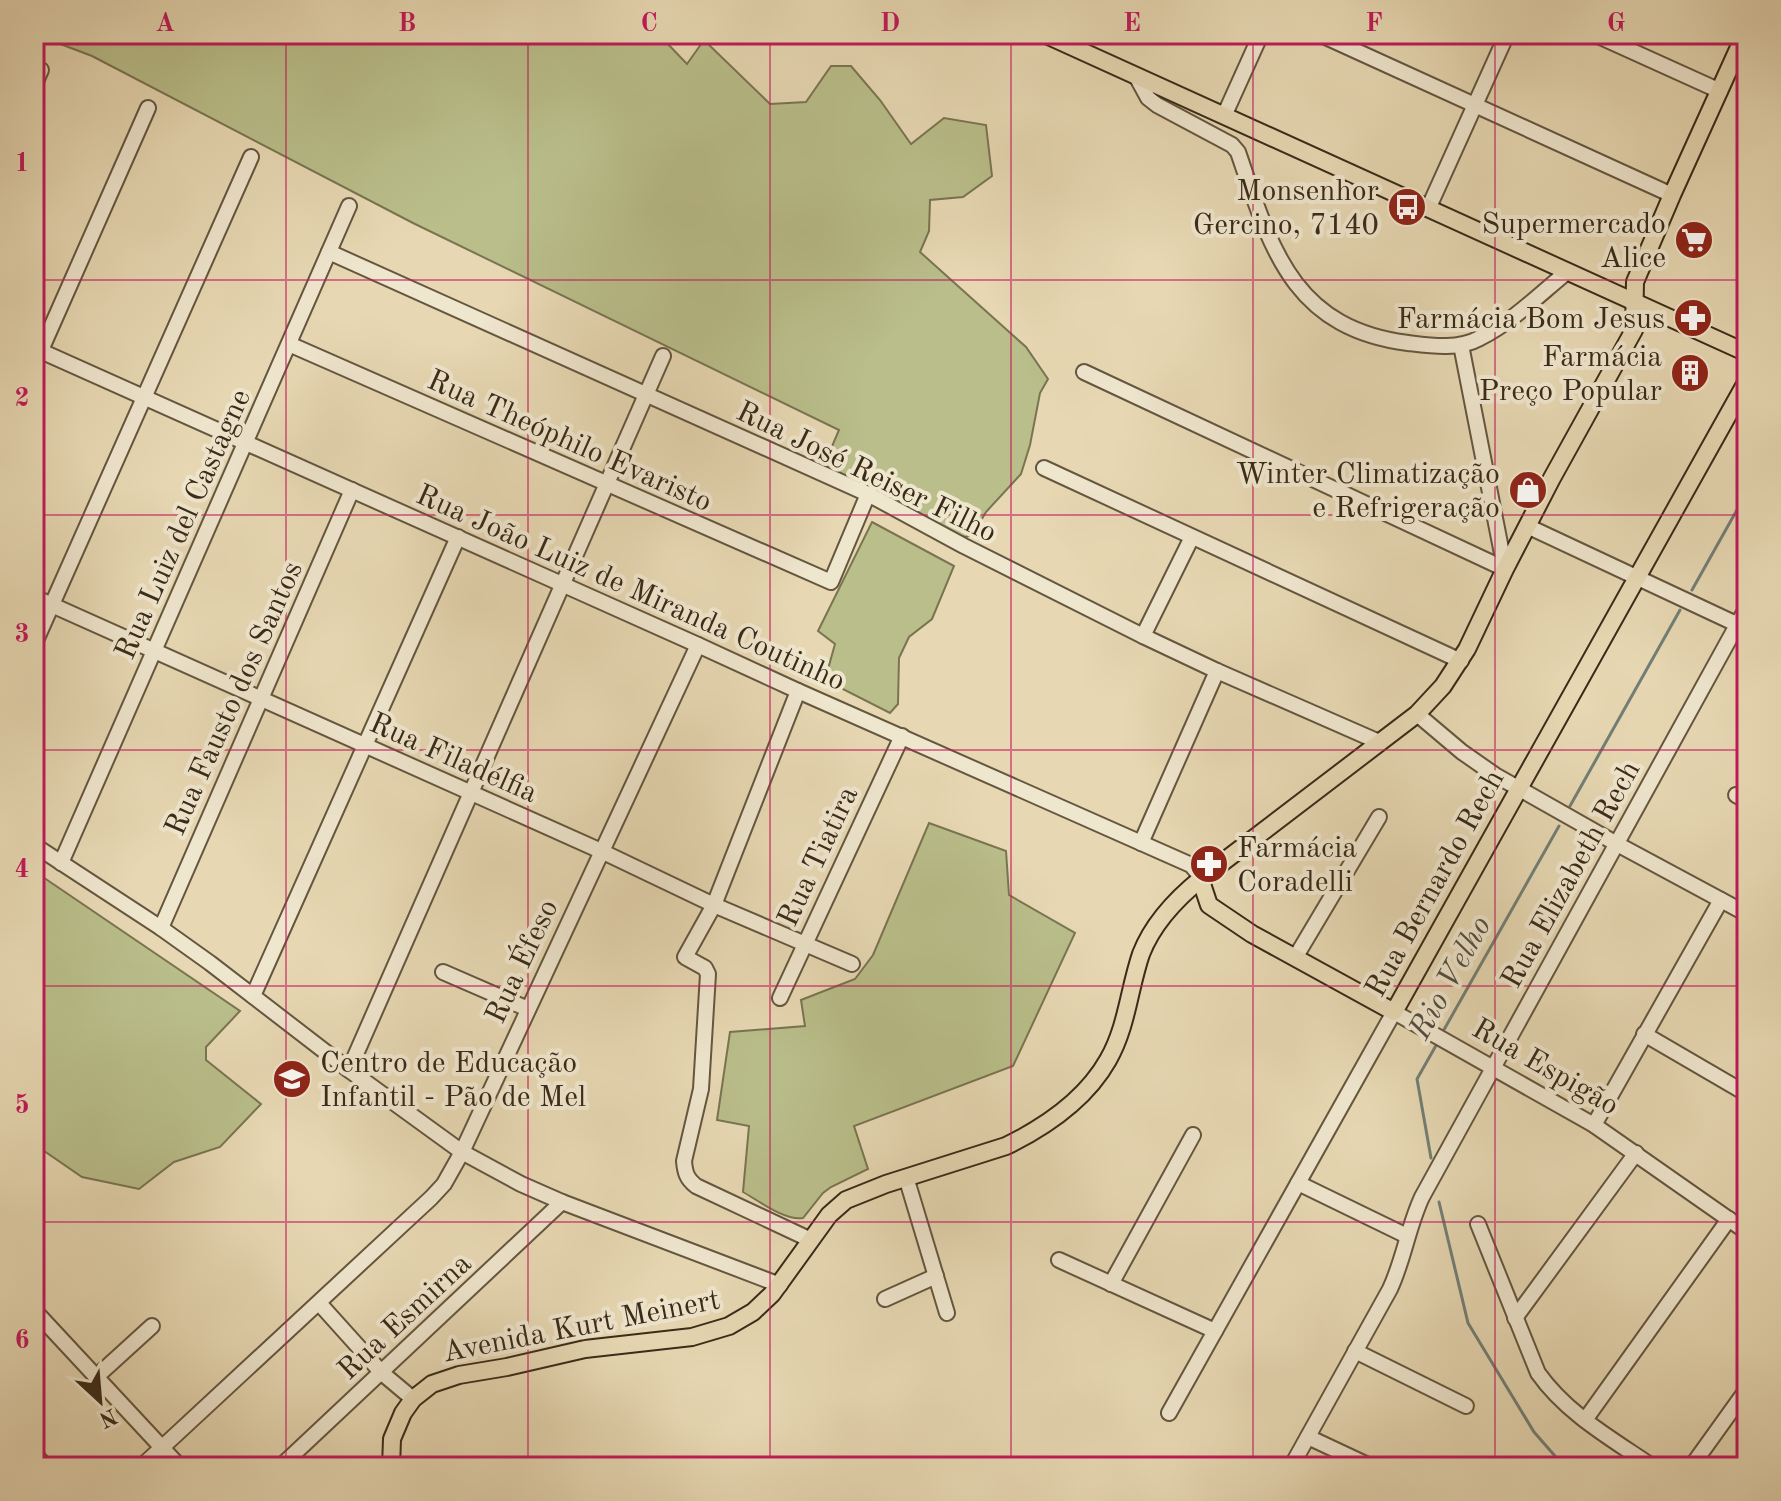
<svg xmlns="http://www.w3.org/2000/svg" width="1781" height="1501" viewBox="0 0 1781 1501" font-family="'Old Standard TT',serif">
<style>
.green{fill:#b9be8a;stroke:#797451;stroke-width:2}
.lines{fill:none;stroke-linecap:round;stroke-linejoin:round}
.stream{stroke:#727f76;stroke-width:3}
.minor-casing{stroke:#64563f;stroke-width:18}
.major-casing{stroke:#392a18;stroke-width:20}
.minor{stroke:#efe6ce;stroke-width:14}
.major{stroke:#e7d8b3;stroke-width:16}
.grid{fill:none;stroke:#c2185b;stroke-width:2;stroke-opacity:0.55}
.labels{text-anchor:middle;stroke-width:8;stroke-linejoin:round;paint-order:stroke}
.poi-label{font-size:30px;fill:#392a18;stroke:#efe6ce;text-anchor:end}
.street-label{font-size:30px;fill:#392a18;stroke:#efe6ce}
.water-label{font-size:32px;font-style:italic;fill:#514e3f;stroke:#efe6ce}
.neatline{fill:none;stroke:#c2185b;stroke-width:3}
.grid-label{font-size:26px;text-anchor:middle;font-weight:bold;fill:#c2185b}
</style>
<rect width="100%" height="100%" fill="#e7d8b3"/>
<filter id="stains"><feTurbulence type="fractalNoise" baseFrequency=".0025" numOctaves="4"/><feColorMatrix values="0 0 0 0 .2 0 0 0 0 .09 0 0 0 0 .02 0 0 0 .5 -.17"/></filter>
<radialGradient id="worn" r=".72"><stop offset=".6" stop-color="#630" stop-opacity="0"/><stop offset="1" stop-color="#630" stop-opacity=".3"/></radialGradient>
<g class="green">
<path d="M34,34H662L663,39L687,64L704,40L770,104L806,102L831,66H851L880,100L911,144L944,118L986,125L992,176L963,197L930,200L929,231L920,252L1026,347L1048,379L1040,393L1030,445L1021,474L986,512L973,534L966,537L956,535L824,465L839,430L413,223L92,56Z"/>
<path d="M872,522L954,566L932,619L909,637L899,658L898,704L890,713L825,680L835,644L818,631Z"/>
<path d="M929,823L1006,851L1009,895L1075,933L1013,1066L854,1126L868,1169L831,1187L823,1193L803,1218C785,1221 759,1201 743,1192L749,1126L717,1120L730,1032L805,1026L801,1000L855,979L873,955Z"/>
<path d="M34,871L240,1011L206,1047V1060L261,1104L220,1147L174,1162L139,1189L82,1177L34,1144Z"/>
</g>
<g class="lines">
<g class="stream">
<path d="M1692,590L1747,492"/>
<path d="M1570,806L1680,610"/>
<path d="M1441,1035L1559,826"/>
<path d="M1431,1158L1417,1079L1438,1042"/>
<path d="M1439,1202L1468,1323L1534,1432L1555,1456L1553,1467"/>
</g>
<defs>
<g id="minor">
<path d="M1319,34L1672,195"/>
<path d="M1594,34L1720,91"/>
<path d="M1136,76L1148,98L1157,105L1232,145L1238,152C1271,248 1292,328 1408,343C1432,346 1458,350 1480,338C1512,322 1540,294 1567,272"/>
<path d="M34,86L41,70"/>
<path d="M1224,116L1261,34"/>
<path d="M1428,209L1507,34"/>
<path d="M329,252L868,494L964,546L1143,636L1217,671L1379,742"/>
<path d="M289,344L831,582L868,494"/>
<path d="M1461,345L1505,569"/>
<path d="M34,348L698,645L798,691L1191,865L1202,878"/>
<path d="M34,366L148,108"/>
<path d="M1084,372L1505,569"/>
<path d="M1044,468L1461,661"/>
<path d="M1527,526L1747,629"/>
<path d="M34,597L601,851L714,905L852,964"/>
<path d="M1143,636L1192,537"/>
<path d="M34,645L251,157"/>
<path d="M798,691L714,905L685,957L705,968L708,974L701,1089L684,1161C685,1173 687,1179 696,1186L811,1240"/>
<path d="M1417,714L1462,752L1495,775L1617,844L1747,914"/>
<path d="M1736,795L1747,801"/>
<path d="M1141,843L1217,671"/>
<path d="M34,845L161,928L210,963L349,1070L462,1152L521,1184L562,1202L780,1285"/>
<path d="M61,863L349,206"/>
<path d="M161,928L352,490"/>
<path d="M1295,958L1379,817"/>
<path d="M443,972L528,1009"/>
<path d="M253,996L458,537"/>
<path d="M780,998L902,736"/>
<path d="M1644,1034L1747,1094"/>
<path d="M349,1070L663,356"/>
<path d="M1594,1125L1721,900"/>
<path d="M906,1177L947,1313"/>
<path d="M1298,1183L1407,1236"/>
<path d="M1478,1224L1538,1373C1567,1414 1612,1439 1653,1467"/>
<path d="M1059,1260L1215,1331"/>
<path d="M1111,1284L1193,1135"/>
<path d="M885,1299L936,1276"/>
<path d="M319,1303L382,1373L413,1399"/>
<path d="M34,1310L180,1467"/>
<path d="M1515,1318L1636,1153"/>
<path d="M1355,1351L1466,1406"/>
<path d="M96,1377L152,1326"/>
<path d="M1169,1413L1394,1012L1594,1125L1747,1232"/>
<path d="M1585,1420L1729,1219"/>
<path d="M1308,1437L1372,1467"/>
<path d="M34,1453L46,1467"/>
<path d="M141,1467L431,1198L444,1184L462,1152L698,645"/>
<path d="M280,1467L562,1202"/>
<path d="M1291,1467L1390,1289C1404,1259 1408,1227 1422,1197L1747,607"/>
<path d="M1691,1467L1747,1389"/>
</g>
<g id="major">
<path d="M1044,34L1747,353"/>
<path d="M1202,878L1203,887L1209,905L1252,934L1394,1012L1747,381"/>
<path d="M391,1467L392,1439L403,1413L413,1399L432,1384L459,1375L507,1367L585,1349L692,1337L729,1326L753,1312L772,1294L829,1215L846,1200L886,1184L1006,1146C1045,1127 1086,1099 1108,1060C1127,1027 1129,989 1141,954C1153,923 1177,898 1202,878L1417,714L1443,686L1467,649L1505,569L1552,478L1634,330L1635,282L1672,195L1745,34"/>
</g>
</defs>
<use href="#minor" class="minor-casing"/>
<use href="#major" class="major-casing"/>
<use href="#minor" class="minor"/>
<use href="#major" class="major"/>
</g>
<path class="grid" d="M286,34V1467M528,34V1467M770,34V1467M1011,34V1467M1253,34V1467M1495,34V1467M34,280H1747M34,515H1747M34,750H1747M34,986H1747M34,1222H1747"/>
<defs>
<symbol id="bus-disc" viewBox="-11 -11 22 22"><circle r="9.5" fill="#8f2418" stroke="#efe6ce"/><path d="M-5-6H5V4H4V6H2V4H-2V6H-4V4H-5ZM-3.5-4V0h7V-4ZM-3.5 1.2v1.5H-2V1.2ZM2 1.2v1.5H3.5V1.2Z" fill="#fff"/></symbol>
<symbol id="supermarket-disc" viewBox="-11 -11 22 22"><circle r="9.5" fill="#8f2418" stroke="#efe6ce"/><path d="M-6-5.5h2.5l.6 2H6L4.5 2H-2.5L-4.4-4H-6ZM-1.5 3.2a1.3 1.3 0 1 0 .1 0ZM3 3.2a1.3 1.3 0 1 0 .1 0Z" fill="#fff"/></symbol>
<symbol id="pharmacy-disc" viewBox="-11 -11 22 22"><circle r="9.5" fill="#8f2418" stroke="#efe6ce"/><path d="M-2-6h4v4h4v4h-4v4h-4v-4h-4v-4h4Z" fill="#fff"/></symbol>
<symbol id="building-disc" viewBox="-11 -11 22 22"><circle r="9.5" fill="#8f2418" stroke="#efe6ce"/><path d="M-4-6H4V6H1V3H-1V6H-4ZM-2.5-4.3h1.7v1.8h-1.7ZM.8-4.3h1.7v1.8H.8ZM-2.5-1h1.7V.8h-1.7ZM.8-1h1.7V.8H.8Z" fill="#fff"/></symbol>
<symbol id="shop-disc" viewBox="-11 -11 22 22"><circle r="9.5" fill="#8f2418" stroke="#efe6ce"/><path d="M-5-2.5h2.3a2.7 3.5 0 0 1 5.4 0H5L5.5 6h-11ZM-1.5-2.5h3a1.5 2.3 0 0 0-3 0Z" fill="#fff"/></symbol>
<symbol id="school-disc" viewBox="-11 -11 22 22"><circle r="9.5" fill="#8f2418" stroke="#efe6ce"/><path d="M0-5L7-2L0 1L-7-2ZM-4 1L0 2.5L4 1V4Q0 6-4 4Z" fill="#fff"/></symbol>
</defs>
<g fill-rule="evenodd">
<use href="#bus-disc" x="1385" y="185" width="44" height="44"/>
<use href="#supermarket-disc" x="1672" y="218" width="44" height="44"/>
<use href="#pharmacy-disc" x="1671" y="296" width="44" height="44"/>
<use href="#building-disc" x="1668" y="351" width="44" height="44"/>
<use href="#shop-disc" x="1506" y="468" width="44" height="44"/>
<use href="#pharmacy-disc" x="1187" y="842" width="44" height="44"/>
<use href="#school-disc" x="270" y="1057" width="44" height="44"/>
</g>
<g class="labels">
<g class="poi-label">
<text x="1379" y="200">Monsenhor<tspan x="1379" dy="34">Gercino, 7140</tspan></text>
<text x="1666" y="233">Supermercado<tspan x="1666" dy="34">Alice</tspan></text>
<text x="1665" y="328">Farmácia Bom Jesus</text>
<text x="1662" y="366">Farmácia<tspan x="1662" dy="34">Preço Popular</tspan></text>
<text x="1500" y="483">Winter Climatização<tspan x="1500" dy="34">e Refrigeração</tspan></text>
<text x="1237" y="857" text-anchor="start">Farmácia<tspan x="1237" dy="34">Coradelli</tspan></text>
<text x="320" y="1072" text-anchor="start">Centro de Educação<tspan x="320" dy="34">Infantil - Pão de Mel</tspan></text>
</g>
<g class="street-label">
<text transform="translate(570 440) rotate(24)" y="10">Rua Theóphilo Evaristo</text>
<text transform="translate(867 471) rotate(26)" y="10">Rua José Reiser Filho</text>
<text transform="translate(182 524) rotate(-66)" y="10">Rua Luiz del Castagne</text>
<text transform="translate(631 587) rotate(24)" y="10">Rua João Luiz de Miranda Coutinho</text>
<text transform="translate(233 698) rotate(-66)" y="10">Rua Fausto dos Santos</text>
<text transform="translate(454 757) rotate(24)" y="10">Rua Filadélfia</text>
<text transform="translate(817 856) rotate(-65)" y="10">Rua Tiatira</text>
<text transform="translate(1570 874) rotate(-61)" y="10">Rua Elizabeth Rech</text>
<text transform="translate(1434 883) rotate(-61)" y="10">Rua Bernardo Rech</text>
<text transform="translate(521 961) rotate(-65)" y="10">Rua Éfeso</text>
<text transform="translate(1546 1066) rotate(30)" y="10">Rua Espigão</text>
<text transform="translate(404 1316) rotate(-43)" y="10">Rua Esmirna</text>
<text transform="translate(581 1325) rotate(-11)" y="10">Avenida Kurt Meinert</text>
</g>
<g class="water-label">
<text transform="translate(1449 977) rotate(-61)" y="11">Rio Velho</text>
</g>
</g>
<rect width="1781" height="1501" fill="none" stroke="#e7d8b3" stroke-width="88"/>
<g transform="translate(100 1401) rotate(154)" stroke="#efe6ce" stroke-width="6" paint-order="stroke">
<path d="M0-6L14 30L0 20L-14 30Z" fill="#392a18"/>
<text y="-12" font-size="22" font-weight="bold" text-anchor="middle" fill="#392a18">N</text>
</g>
<rect x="44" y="44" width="1693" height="1413" class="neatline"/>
<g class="grid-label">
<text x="165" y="31">A</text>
<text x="407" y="31">B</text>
<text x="649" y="31">C</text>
<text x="890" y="31">D</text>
<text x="1132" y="31">E</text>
<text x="1374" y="31">F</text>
<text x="1616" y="31">G</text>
<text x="22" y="171">1</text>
<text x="22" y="406">2</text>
<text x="22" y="642">3</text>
<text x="22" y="877">4</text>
<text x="22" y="1113">5</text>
<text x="22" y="1348">6</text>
</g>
<rect width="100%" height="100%" filter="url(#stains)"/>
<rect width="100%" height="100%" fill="url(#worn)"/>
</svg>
